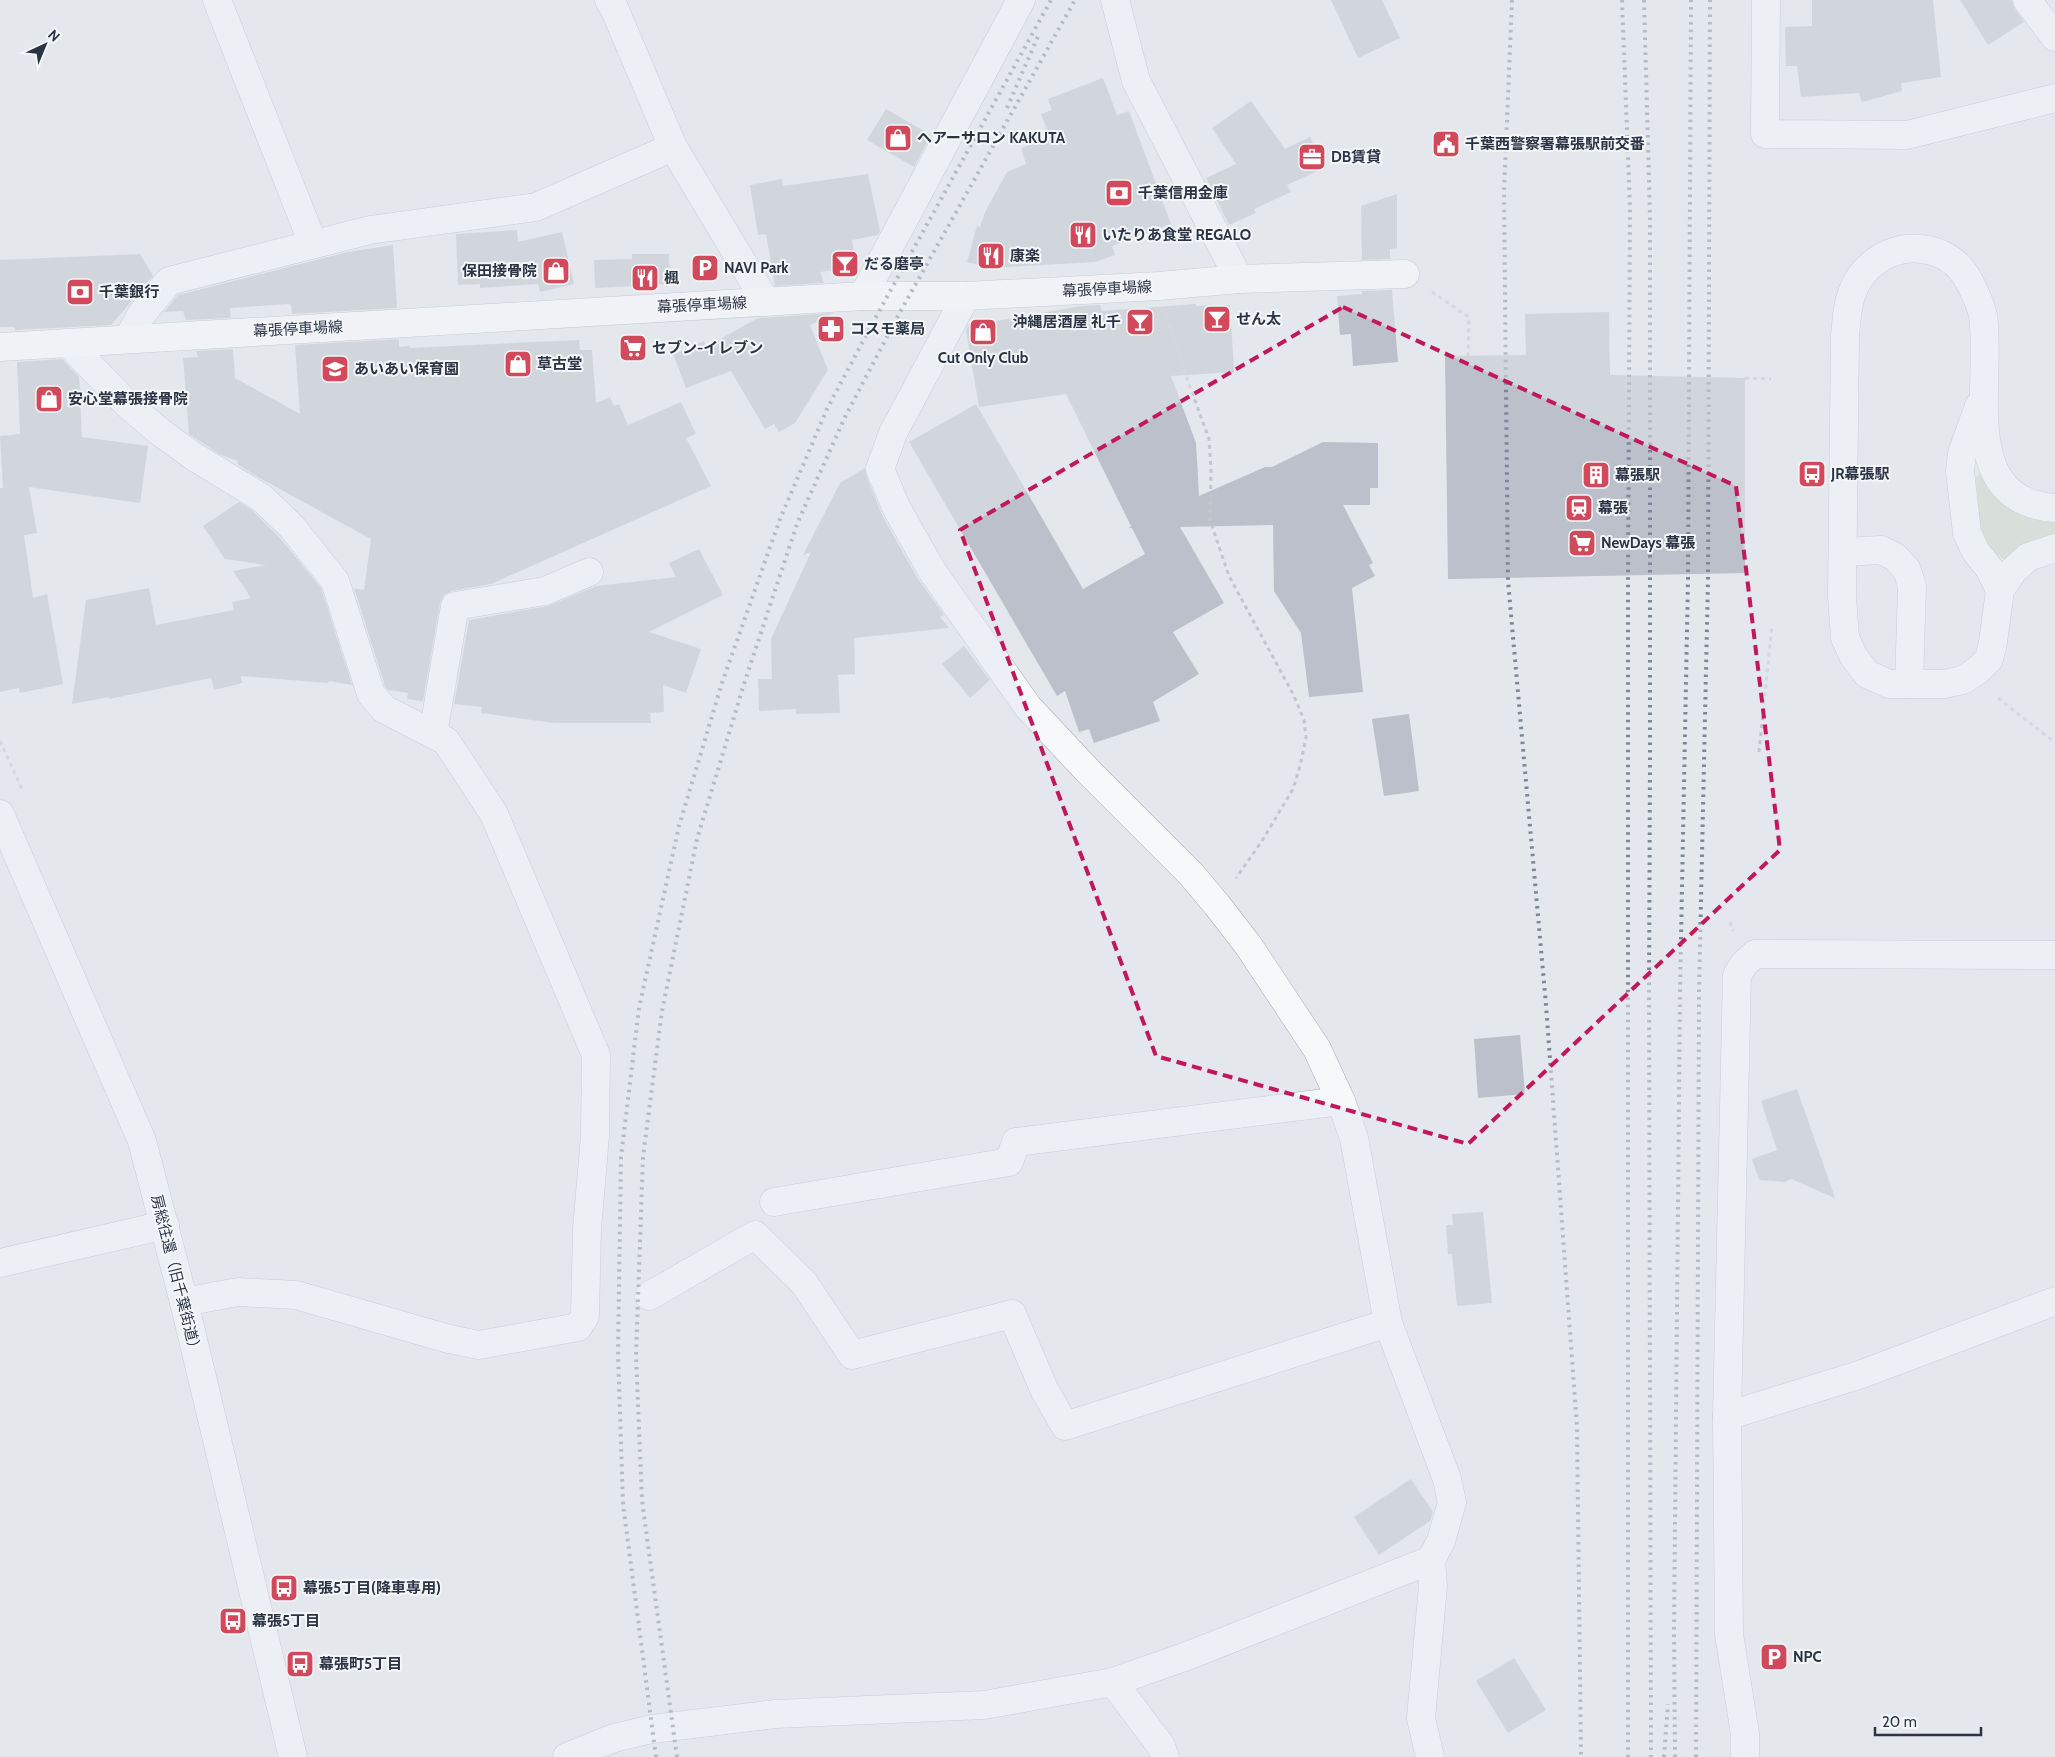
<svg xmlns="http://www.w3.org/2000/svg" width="2055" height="1757" viewBox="0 0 2055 1757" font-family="Cabin,'Noto Sans JP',sans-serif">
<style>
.green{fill:#c9d6c5}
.building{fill:#bbc0ca}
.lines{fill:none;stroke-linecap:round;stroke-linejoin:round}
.minor-casing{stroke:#a9aeb7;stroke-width:29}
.major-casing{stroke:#a3abb8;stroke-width:29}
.path{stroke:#c2c5cb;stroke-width:3;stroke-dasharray:4 4;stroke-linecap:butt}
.minor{stroke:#f7f8fa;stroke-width:28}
.major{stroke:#fff;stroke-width:28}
.rail{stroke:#7d8696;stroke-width:4;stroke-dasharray:2.5 5;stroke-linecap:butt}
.marked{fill:none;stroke:#c2185b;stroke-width:4;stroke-dasharray:10 6;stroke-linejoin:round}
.labels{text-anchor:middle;stroke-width:4;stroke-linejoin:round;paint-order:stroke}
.poi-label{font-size:15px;font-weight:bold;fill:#2b3445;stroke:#f4f6f9;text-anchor:start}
.street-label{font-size:15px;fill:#2b3445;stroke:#f4f6f9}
</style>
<rect width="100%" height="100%" fill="#e4e7ec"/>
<path class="green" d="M1983,472L2014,506L2039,520L2055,519V533L2034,542L2011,563C1973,544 1978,515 1976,477Z"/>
<g class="building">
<path d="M1331,0H1382L1400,38L1358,58Z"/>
<path d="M1812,0H1933L1941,77L1901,83L1902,91L1862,102L1859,93L1801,97L1797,66H1786L1785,27L1812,26Z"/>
<path d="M1960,0H2012L2015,9L2024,22L1988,45Z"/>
<path d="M1103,78L1117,115L1129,111L1171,224L1112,246L1115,255L1095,262L991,268L967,262L977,226L980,227L985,212L1007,172L1026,164L1021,148L1050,137L1041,114L1052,110L1048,99Z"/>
<path d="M1251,101L1285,149L1310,137L1324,168L1287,185L1291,192L1254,209L1256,213L1229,225L1206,178L1236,164L1212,128Z"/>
<path d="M886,109L931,135L914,167L867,140Z"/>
<path d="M868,174L880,231L878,235L852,240L856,268L820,272L824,283L775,286L766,234L758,235L750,185L782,179L783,186Z"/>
<path d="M1397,194V248L1390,249V259L1362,260L1361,206Z"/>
<path d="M517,230L518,242L562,232L574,284L540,292L538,284L480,288V284L458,285L456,234Z"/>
<path d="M393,245L397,308L292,314L291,305L289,304L230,308L231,318L186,320L183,311L164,312L178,295L348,252Z"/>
<path d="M140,254L153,276L111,325L15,330V327H0V260Z"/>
<path d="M632,254H669L670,284L595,288L594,260L632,259Z"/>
<path d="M1392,290L1398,362L1353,366L1351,334L1340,335L1337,296L1362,294V291Z"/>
<path d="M1196,304V306L1230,305L1234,372L1171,376L1196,443L1199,496L1265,467H1272L1323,442L1378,443V488H1370V505H1343L1373,563L1369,565L1375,576L1352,588L1363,692L1309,697L1301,633L1274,591L1273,525L1180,527L1224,603L1173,632L1199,674L1153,702L1160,721L1094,743L1089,729L1079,732L1065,691L1057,696L909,442L976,404L1083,589L1145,554L1132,528H1129L1131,526L1066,394L979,407L966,330L968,326L1081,306L1100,305L1102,311Z"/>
<path d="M1609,312L1610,375L1745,378V573L1448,579L1445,356L1526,355L1525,314Z"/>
<path d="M834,313L810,325L828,370L795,423L779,432L774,424L765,429L731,371L686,388L673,354L704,341L706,347L758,318Z"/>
<path d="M399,339V347L410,346V348L579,340L580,350H592L596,403L610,397L614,406L619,404L628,425L681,402L696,434L686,438L711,486L491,584L452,591L444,595L440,603L423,701L407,699L408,693L388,690L385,686L354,588L364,590L371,539L256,476L237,464L238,461L221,455L189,434L183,358L198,357L196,351L233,349L235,378L300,414L295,345Z"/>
<path d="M62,359L79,377L82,437L148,446L140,503L29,487L37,533L24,535L33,598L47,594L63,684L20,693L19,688L0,692V488H3L0,436L20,434L17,362Z"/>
<path d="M865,468L866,475L883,517L918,579L944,615L940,617L949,628L854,638L855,674L838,675L840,713L796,714V709L759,711L758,679H772L771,639L811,552L803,555L840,483Z"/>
<path d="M239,502L252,510L280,538L321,588L352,685L329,681L328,683L241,676L242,683L214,690L211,678L109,699V697L72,704L86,600L149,588L156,625L234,610L232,602L251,598L233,571L266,565L225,559L203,526Z"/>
<path d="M699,549L723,595L649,632L701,649L686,693L663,685L664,712L650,713L651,723H554L481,713L482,707L454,704L469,620L548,606L596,586L676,577L669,563Z"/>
<path d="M964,646L990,680L970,698L942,664Z"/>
<path d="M1409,714L1419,791L1384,796L1372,719Z"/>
<path d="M1520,1035L1525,1094L1478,1098L1474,1039Z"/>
<path d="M1797,1089L1835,1198L1791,1179L1785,1182L1759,1180L1752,1159L1777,1150L1761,1101Z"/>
<path d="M1483,1212L1492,1303L1457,1306L1452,1254H1448L1446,1225H1453L1452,1214Z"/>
<path d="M1411,1479L1433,1512L1430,1521L1379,1555L1354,1517Z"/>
<path d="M1514,1658L1546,1710L1508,1733L1476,1681Z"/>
</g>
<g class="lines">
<defs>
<g id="minor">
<path d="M217,0L313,244"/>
<path d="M609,0L614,8L673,147L766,302"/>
<path d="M1115,0L1136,81L1239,279"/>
<path d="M1766,0L1765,134L1907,135L2055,98"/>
<path d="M2027,0L2055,37"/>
<path d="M863,296L1021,0"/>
<path d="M966,296L893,433L880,469L897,509L932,571L1028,707L1087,770L1191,874L1217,905L1248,945L1317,1049L1341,1101L1354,1138L1388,1323L1447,1479L1452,1502L1441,1541L1431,1560L1433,1586L1421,1718L1430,1757"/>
<path d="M128,339L141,315L169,281L370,230L536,207L673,147"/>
<path d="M69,344L126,403L160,432L193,456L262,498L292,527L335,581L371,694L384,709L446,741L494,814L596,1055L595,1136L587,1229L585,1316L578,1327L479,1345L449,1339L296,1295L238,1292L184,1302"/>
<path d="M1979,406L1962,453L1960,471L1967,533L1976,552L1989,568L2000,590"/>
<path d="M2055,508C1955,501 1993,381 1983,316C1981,304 1974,291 1969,281C1959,262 1942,251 1921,249C1899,246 1878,256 1864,272C1848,290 1847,313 1845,336L1842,597L1845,638L1854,657L1867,674L1889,684H1944L1963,680L1978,670L1989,659L1993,642L2000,590L2013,571L2028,557L2055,548"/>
<path d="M1843,552L1881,550L1895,557L1907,570L1912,586L1909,684"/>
<path d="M433,734L455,606L545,591L589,572"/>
<path d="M0,814L142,1141L184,1302L293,1757"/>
<path d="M774,1202L1009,1162L1016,1142L1341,1101"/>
<path d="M0,1263L165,1225"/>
<path d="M649,1296L755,1235L804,1283L852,1355L1012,1314L1044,1389L1065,1426L1388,1323"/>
<path d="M1727,1416L1862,1374L2055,1301"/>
<path d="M1113,1682L1161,1746L1165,1757"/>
<path d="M567,1757L614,1738L652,1729L776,1714L984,1705L1113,1682L1187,1656L1431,1560"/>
<path d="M1745,1757V1734L1729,1634L1727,1416L1737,975L1744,964L1755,954L2055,955"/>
</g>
<path id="major" d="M0,347L863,296H966L1159,286L1239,279L1405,274"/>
</defs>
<use href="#minor" class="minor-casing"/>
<use href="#major" class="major-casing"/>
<g class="path">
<path d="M1432,292L1469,317L1468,356"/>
<path d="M1167,316L1176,348L1209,439L1211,470L1210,520L1229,576L1293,694L1304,720L1306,738L1300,766L1293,789L1262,841L1236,878"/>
<path d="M1745,378L1771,379"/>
<path d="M1998,698L2053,741"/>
<path d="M0,741L22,789"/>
<path d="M1759,752L1772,625"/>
<path d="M1730,922L1733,931"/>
</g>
<use href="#minor" class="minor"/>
<use href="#major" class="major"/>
<g class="rail">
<path d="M1512,0L1504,192L1508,581L1546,1005L1577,1427L1581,1757"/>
<path d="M1622,0L1630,208L1628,577V1757"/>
<path d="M1644,0L1650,216V763L1649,993L1651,1757"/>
<path d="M1007,108L1039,34"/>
<path d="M656,1757L623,1504L618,1352L621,1157L639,1008L679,826L722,683L780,519L827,409L877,315L1051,0"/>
<path d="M677,1757L642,1501L636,1356L643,1157L662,1011L697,839L743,687L797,524L845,417L899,314L1075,0"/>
<path d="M1664,1757L1668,1704"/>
<path d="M1675,1757L1674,1631L1680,991L1688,579L1691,0"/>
<path d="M1696,1757L1699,992L1708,580L1710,0"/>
</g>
</g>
<path d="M0 0H2055V1757H0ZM1343,307L1736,486L1780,850L1468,1144L1156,1056L960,530Z" fill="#e4e7ec" fill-opacity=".55" fill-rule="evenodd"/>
<path class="marked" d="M1343,307L1736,486L1780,850L1468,1144L1156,1056L960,530Z"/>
<defs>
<symbol id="shop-square" viewBox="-11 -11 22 22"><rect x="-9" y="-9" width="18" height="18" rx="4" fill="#d1495b" stroke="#f4f6f9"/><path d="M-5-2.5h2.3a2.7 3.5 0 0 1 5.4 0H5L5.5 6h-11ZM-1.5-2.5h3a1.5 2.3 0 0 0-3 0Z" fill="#fff"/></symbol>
<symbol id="civic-square" viewBox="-11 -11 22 22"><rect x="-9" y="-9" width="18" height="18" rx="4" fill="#d1495b" stroke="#f4f6f9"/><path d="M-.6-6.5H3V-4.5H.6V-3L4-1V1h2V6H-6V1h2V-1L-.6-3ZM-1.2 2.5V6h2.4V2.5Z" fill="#fff"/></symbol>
<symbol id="office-square" viewBox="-11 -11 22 22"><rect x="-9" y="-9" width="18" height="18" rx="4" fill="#d1495b" stroke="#f4f6f9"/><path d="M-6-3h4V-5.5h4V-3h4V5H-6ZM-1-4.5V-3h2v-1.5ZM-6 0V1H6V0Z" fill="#fff"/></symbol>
<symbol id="bank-square" viewBox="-11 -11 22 22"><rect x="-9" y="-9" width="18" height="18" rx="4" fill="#d1495b" stroke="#f4f6f9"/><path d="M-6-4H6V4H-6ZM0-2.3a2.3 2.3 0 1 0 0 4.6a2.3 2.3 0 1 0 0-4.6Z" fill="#fff"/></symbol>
<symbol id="restaurant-square" viewBox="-11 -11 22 22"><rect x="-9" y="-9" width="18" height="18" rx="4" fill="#d1495b" stroke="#f4f6f9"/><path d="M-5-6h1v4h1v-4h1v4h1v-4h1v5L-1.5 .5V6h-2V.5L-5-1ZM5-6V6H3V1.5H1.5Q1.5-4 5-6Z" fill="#fff"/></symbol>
<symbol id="bar-square" viewBox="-11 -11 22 22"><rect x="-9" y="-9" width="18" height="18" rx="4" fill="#d1495b" stroke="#f4f6f9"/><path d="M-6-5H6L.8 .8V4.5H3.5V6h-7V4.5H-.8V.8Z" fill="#fff"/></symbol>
<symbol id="parking-square" viewBox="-11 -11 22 22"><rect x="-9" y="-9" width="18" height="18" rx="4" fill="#d1495b" stroke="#f4f6f9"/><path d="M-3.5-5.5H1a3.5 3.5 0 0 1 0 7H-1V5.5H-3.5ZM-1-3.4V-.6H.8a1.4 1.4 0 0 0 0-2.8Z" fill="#fff"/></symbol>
<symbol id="pharmacy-square" viewBox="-11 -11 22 22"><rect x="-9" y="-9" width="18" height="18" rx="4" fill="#d1495b" stroke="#f4f6f9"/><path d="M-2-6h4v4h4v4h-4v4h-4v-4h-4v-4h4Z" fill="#fff"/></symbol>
<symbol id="supermarket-square" viewBox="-11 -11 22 22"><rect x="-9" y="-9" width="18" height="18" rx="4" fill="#d1495b" stroke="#f4f6f9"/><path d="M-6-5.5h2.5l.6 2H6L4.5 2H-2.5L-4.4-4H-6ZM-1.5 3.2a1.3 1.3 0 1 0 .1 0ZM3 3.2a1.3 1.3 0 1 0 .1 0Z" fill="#fff"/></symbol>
<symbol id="school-square" viewBox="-11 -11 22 22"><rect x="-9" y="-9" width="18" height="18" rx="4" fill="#d1495b" stroke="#f4f6f9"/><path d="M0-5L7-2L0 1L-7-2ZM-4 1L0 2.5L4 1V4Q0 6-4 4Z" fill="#fff"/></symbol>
<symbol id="bus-square" viewBox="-11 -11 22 22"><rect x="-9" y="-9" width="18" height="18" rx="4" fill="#d1495b" stroke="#f4f6f9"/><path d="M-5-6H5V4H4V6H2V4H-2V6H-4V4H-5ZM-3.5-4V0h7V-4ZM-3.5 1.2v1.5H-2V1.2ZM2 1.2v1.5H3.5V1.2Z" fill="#fff"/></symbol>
<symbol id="building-square" viewBox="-11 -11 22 22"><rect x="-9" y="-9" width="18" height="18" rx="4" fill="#d1495b" stroke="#f4f6f9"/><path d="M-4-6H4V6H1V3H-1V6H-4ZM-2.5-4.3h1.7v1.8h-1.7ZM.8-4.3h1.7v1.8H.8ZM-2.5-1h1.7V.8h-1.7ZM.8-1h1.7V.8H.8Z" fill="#fff"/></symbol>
<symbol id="station-square" viewBox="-11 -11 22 22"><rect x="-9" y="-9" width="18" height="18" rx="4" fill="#d1495b" stroke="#f4f6f9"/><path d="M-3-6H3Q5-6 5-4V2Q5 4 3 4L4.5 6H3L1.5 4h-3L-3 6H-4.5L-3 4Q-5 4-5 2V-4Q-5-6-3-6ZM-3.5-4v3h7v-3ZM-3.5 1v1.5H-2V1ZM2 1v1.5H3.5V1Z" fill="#fff"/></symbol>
</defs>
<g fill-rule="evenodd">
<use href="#shop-square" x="882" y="122" width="32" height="32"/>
<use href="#civic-square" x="1430" y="128" width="32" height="32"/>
<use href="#office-square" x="1296" y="141" width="32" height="32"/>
<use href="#bank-square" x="1103" y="177" width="32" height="32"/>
<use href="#restaurant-square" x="1067" y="219" width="32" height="32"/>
<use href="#restaurant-square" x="975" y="240" width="32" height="32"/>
<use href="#bar-square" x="829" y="248" width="32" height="32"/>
<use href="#parking-square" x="689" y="252" width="32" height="32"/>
<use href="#shop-square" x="540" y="255" width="32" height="32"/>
<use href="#restaurant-square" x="629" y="262" width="32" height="32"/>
<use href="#bank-square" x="64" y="276" width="32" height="32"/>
<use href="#bar-square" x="1201" y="303" width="32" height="32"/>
<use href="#bar-square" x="1124" y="306" width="32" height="32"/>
<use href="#pharmacy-square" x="815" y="313" width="32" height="32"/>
<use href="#shop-square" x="967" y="316" width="32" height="32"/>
<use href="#supermarket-square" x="617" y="332" width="32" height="32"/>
<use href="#shop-square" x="502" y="348" width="32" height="32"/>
<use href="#school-square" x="319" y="353" width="32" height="32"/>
<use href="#shop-square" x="33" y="383" width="32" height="32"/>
<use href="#bus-square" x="1796" y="458" width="32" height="32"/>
<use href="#building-square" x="1580" y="459" width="32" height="32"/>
<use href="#station-square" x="1563" y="492" width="32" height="32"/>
<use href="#supermarket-square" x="1566" y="527" width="32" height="32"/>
<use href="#bus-square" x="268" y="1572" width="32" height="32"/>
<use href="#bus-square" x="217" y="1605" width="32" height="32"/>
<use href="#parking-square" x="1758" y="1641" width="32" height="32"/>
<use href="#bus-square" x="284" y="1648" width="32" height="32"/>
</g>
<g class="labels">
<g class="poi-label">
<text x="917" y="143">ヘアーサロン KAKUTA</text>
<text x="1465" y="149">千葉西警察署幕張駅前交番</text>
<text x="1331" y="162">DB賃貸</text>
<text x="1138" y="198">千葉信用金庫</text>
<text x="1102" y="240">いたりあ食堂 REGALO</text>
<text x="1010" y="261">康楽</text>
<text x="864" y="269">だる磨亭</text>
<text x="724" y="273">NAVI Park</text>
<text x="537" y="276" text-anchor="end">保田接骨院</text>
<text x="664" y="283">楓</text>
<text x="99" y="297">千葉銀行</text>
<text x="1236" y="324">せん太</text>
<text x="1121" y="327" text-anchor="end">沖縄居酒屋 礼千</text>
<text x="850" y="334">コスモ薬局</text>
<text x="652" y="353">セブン-イレブン</text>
<text x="983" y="363" text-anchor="middle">Cut Only Club</text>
<text x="537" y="369">草古堂</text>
<text x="354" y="374">あいあい保育園</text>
<text x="68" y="404">安心堂幕張接骨院</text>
<text x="1831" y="479">JR幕張駅</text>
<text x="1615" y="480">幕張駅</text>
<text x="1598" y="513">幕張</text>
<text x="1601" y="548">NewDays 幕張</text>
<text x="303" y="1593">幕張5丁目(降車専用)</text>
<text x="252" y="1626">幕張5丁目</text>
<text x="1793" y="1662">NPC</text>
<text x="319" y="1669">幕張町5丁目</text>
</g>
<g class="street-label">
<text transform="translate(1107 289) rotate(-3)" y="5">幕張停車場線</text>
<text transform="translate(702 305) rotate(-3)" y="5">幕張停車場線</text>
<text transform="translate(298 329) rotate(-3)" y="5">幕張停車場線</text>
<text transform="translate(176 1275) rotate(76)" y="5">房総往還（旧千葉街道）</text>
</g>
</g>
<g transform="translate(45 45) rotate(44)" stroke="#f4f6f9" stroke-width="4" paint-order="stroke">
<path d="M0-4L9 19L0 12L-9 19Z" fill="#2b3445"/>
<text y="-8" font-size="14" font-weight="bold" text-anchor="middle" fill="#2b3445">N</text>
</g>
<path d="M1875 1727v8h106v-8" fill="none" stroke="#2b3445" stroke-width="2.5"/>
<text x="1882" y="1727" font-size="15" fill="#2b3445" stroke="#f4f6f9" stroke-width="4" paint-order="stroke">20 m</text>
</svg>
